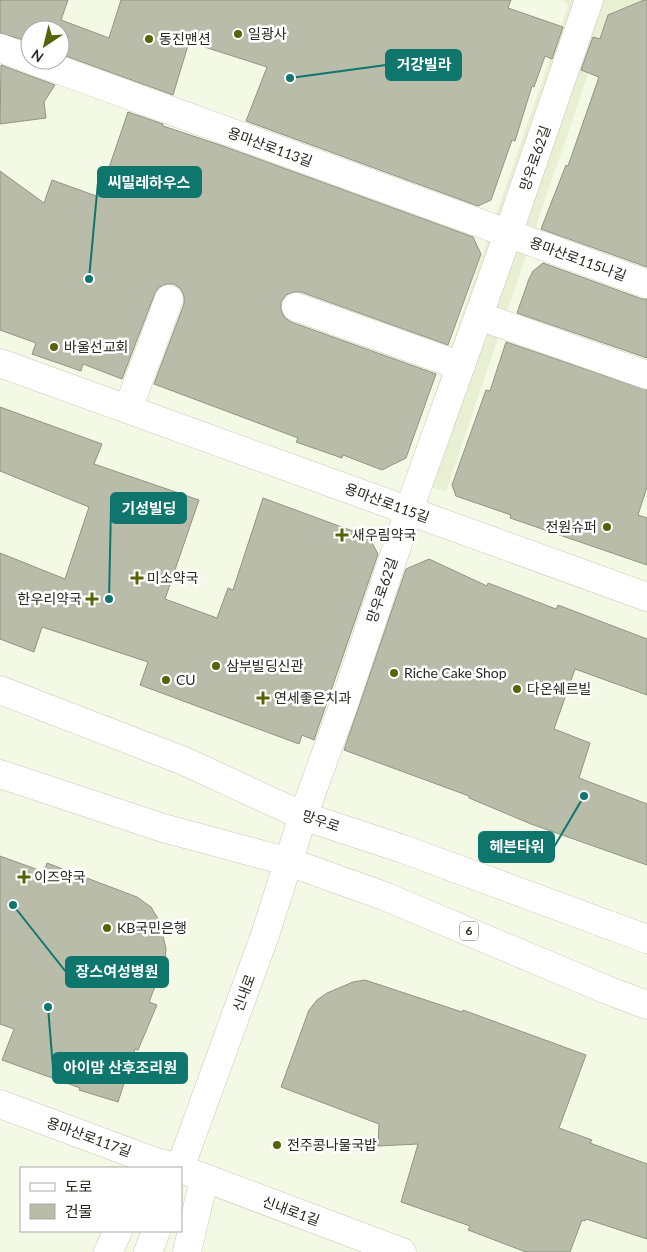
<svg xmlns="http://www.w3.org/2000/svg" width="647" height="1252" viewBox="0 0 647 1252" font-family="Lato,'Noto Sans KR',sans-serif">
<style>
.built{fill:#e8efd3}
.building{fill:#b8bca9;stroke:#909482}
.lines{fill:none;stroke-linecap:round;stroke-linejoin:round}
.minor-casing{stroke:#c5cab7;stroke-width:29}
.tertiary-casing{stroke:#c5cab7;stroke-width:29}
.secondary-casing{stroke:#c5cab7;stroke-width:29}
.primary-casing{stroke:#c5cab7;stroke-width:29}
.minor{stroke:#fff;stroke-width:28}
.tertiary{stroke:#fff;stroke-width:28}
.secondary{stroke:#fff;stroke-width:28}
.primary{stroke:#fff;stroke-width:28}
.poi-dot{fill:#566306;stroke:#fff;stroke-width:2}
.labels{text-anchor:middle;stroke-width:5;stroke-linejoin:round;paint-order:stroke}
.shield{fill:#fff;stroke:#686864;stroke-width:1}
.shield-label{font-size:12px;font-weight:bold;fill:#272821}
.poi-label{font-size:14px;fill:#272821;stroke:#fff;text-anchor:start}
.street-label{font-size:14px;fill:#272821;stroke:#fff}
.leader{fill:none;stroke:#0f766e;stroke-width:2}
.callout-dot{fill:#0f766e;stroke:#fff;stroke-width:2}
.callout{fill:#0f766e;stroke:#0f766e;stroke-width:2}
.callout-label{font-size:15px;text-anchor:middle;font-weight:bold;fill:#fff}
</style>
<rect width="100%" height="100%" fill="#f4f9e5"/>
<path class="built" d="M562,0H644L608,15L446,491L405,481L568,5Z"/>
<g class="building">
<path d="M0,0H68L61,20L109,38L121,0H511L508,8L563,27L552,59L545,56L534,87L532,86L515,141L512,140L491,200L478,206L246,121L267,67L189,42L173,95L60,54V30H30V42L0,33Z"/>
<path d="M644,0H647V267L541,229L566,165L568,166L599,77L581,70L593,37L600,39L608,15Z"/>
<path d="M1,65L55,85L44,102L46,118L0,124Z"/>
<path d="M128,112L163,124V126L220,145L473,237L481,254L448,345L301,292H294L286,295L281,302V309L284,317L291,322L436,374L406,458L382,470L343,455L342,458L296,442L298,438L154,384L184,304V297L181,289L174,284H167L159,287L155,293L122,379L83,364L81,371L32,354L36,343L0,330V171L44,203L52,180L99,197Z"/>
<path d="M543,263L642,299H647V358L517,313L529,279L533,271Z"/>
<path d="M506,342L647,390V487L638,515L647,518V565L510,518L511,515L456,496L452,485L486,390L490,391Z"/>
<path d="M0,407L102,444L94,464L199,500L165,599L217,618L228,588L233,590L263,498L369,537L378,554L314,740L302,735L299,744L140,685L148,662L42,627L34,652L0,639V553L65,579L89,507L0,471Z"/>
<path d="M429,559L487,586L488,583L556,609L558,605L647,639V695L575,669L554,729L590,743L579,778L647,804V865L531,824L469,798V796L344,750L406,569Z"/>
<path d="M0,856L44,872L47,863L137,897L151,907L160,922L166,949L165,961L149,1002L157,1005L138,1050L135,1049L118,1102L79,1090L80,1088L2,1060L14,1029L0,1024Z"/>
<path d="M365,980L462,1012L463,1010L586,1055L559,1128L592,1140L590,1143L647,1164V1239L586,1219L585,1221L582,1220L570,1252H526L468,1230L470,1226L401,1202L418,1144L378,1146L379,1124L281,1087L309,1010L317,1000L327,993L353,982Z"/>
</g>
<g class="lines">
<defs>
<g id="minor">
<path d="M0,48L30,59"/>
<path d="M32,60L647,284"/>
<path d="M296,307L461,366"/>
<path d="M479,316L647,375"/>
<path d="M0,363L647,597"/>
<path d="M128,409L169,299"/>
<path d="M303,816L344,704L415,493L508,234L589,0"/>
<path d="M0,1104L153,1161L178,1168"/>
<path d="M181,1169L402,1252"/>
<path d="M108,1252L118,1231"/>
<path d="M187,1252L204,1179"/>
</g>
<path id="tertiary" d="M180,1168L265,935L303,816"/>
<path id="secondary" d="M148,1252L156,1231"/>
<g id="primary">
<path d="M0,690L184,761L303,816L403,849L647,939"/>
<path d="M0,774L163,828L289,862L384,896L607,990L647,1005"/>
</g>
</defs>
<use href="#minor" class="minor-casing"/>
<use href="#tertiary" class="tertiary-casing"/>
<use href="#secondary" class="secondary-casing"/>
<use href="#primary" class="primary-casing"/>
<use href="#minor" class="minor"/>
<use href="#tertiary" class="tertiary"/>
<use href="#secondary" class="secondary"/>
<use href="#primary" class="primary"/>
</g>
<g class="poi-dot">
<circle cx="238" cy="34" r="5"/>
<circle cx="149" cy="39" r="5"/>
<circle cx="54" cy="347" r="5"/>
<circle cx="607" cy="527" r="5"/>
<path d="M339.5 527.5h5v5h5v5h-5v5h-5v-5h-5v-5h5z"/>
<path d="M134.5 570.5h5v5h5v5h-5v5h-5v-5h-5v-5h5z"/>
<path d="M89.5 591.5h5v5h5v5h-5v5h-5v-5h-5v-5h5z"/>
<circle cx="216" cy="666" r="5"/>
<circle cx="394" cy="673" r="5"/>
<circle cx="166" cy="680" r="5"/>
<circle cx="517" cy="689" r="5"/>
<path d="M260.5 690.5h5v5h5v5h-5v5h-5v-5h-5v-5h5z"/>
<path d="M21.5 869.5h5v5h5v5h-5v5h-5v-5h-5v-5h5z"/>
<circle cx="107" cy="928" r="5"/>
<circle cx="277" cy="1145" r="5"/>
</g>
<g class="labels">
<rect class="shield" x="460" y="921.5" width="18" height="19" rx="4"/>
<g class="shield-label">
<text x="469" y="935">6</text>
</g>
<g class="poi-label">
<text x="248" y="39">일광사</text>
<text x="159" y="44">동진맨션</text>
<text x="64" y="352">바울선교회</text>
<text x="597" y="532" text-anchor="end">전원슈퍼</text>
<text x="352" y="540">새우림약국</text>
<text x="147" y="583">미소약국</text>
<text x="82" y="604" text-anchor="end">한우리약국</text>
<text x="226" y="671">삼부빌딩신관</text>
<text x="404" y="678">Riche Cake Shop</text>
<text x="176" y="685">CU</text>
<text x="527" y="694">다온쉐르빌</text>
<text x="274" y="703">연세좋은치과</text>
<text x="34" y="882">이즈약국</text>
<text x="117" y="933">KB국민은행</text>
<text x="287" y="1150">전주콩나물국밥</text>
</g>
<g class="street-label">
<text transform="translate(270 147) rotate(20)" y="5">용마산로113길</text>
<text transform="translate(535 158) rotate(-71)" y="5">망우로62길</text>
<text transform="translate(578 259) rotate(20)" y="5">용마산로115나길</text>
<text transform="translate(387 503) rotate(20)" y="5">용마산로115길</text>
<text transform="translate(382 590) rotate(-71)" y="5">망우로62길</text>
<text transform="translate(321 821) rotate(19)" y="5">망우로</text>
<text transform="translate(244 993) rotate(-70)" y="5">신내로</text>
<text transform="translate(89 1137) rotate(20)" y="5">용마산로117길</text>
<text transform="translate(291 1211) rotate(20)" y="5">신내로1길</text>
</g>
</g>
<path class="leader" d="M290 78L386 65M89 279L98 182M109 599L111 508M584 796L554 847M13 905L66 972M48 1007L53 1068"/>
<g class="callout-dot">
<circle cx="290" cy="78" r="5"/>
<circle cx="89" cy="279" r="5"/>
<circle cx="109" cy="599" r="5"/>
<circle cx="584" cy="796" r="5"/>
<circle cx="13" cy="905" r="5"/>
<circle cx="48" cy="1007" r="5"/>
</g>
<g class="callout">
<rect x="386" y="50" width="75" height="30" rx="5"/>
<rect x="98" y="167" width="103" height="30" rx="5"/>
<rect x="111" y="493" width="75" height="30" rx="5"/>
<rect x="479" y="832" width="75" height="30" rx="5"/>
<rect x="66" y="957" width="102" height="30" rx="5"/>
<rect x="53" y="1053" width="134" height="30" rx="5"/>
</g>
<g class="callout-label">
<text x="424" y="70">거강빌라</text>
<text x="149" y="188">씨밀레하우스</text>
<text x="149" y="514">기성빌딩</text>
<text x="517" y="852">헤븐타워</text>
<text x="117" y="977">장스여성병원</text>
<text x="120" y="1073">아이맘 산후조리원</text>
</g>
<rect x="20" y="1167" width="162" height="65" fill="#ffffff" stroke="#a9a9a6"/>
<rect x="30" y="1183" width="25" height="8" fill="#ffffff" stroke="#a9a9a6"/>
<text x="65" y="1192" font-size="15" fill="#272821">도로</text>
<rect x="30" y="1204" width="25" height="15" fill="#b8bca9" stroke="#a9a9a6"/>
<text x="65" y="1217" font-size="15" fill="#272821">건물</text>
<g transform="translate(45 45) rotate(215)"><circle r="24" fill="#ffffff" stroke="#a9a9a6"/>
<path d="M0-4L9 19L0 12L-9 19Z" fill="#566306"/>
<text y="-8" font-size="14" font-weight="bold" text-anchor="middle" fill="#272821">N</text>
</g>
</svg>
